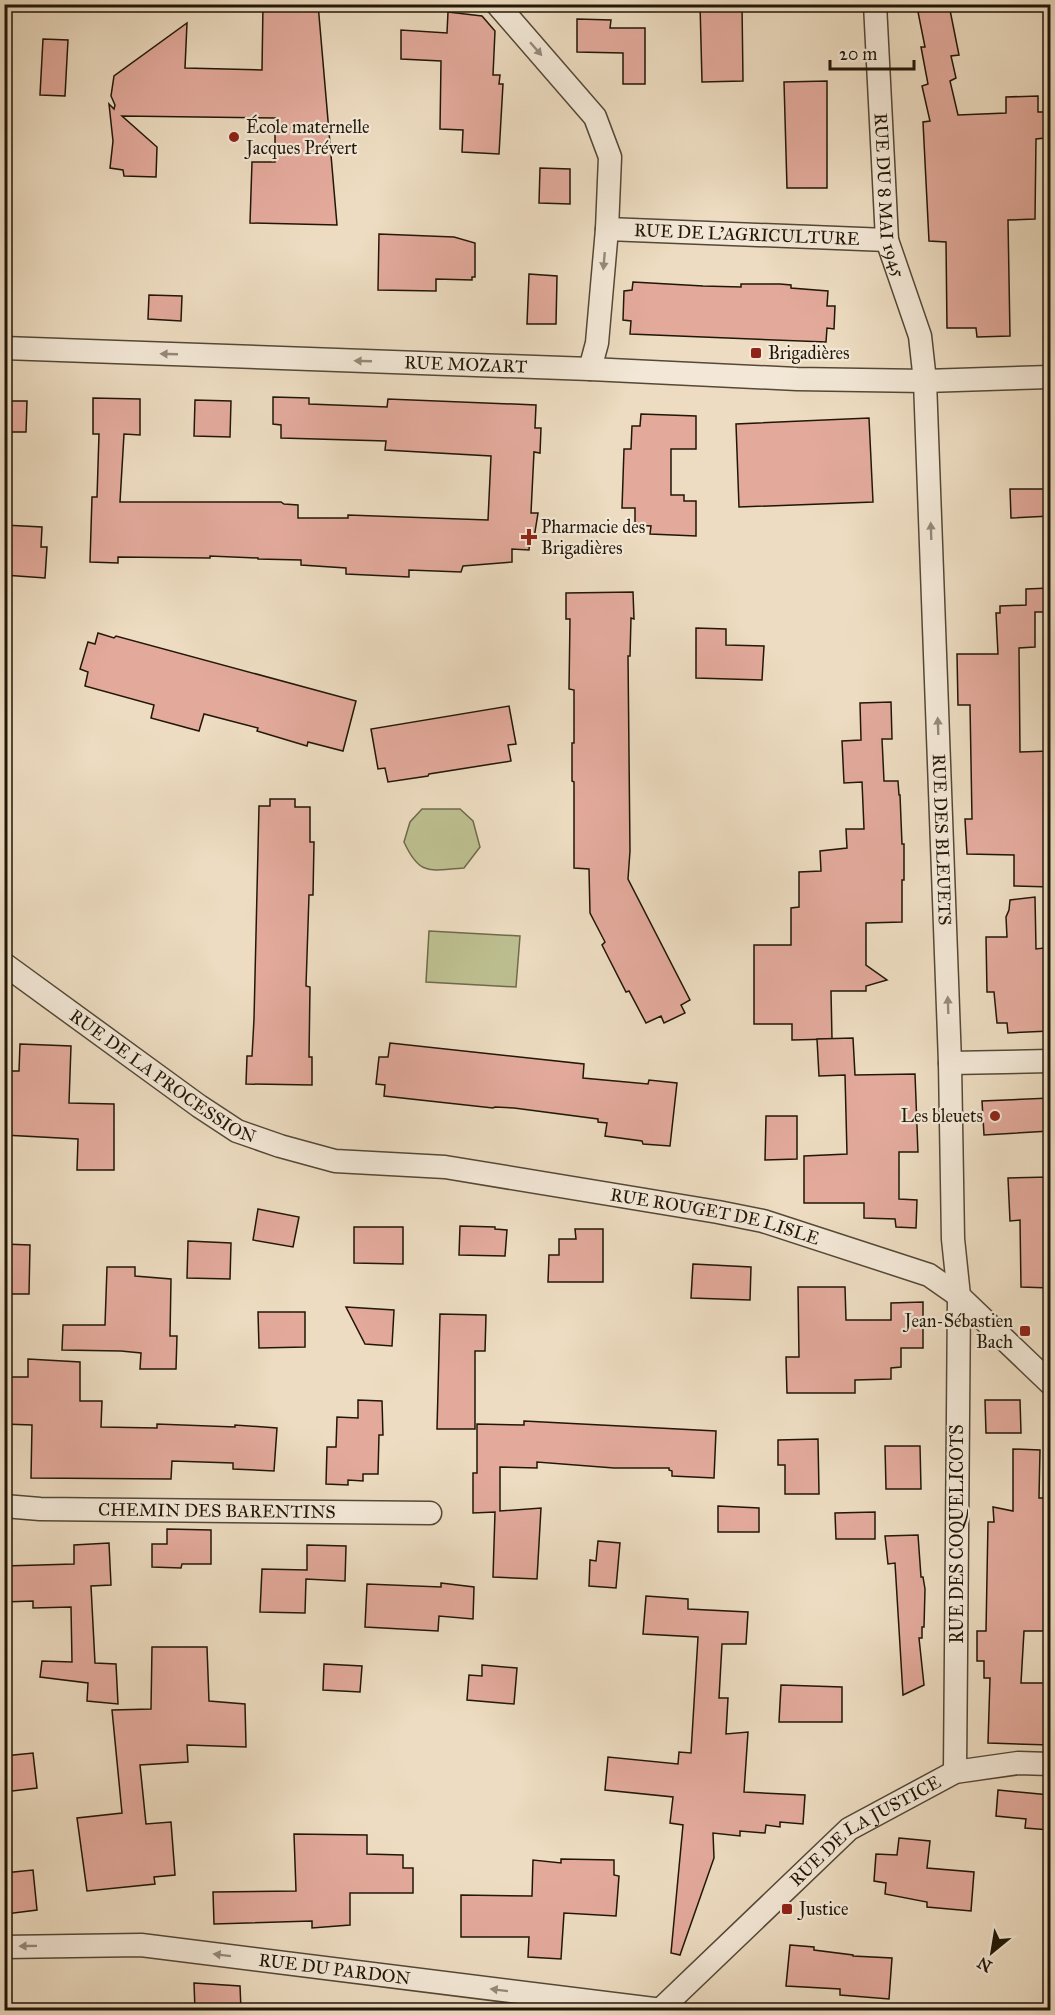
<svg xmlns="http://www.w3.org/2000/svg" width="1055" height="2015" viewBox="0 0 1055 2015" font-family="'IM FELL Great Primer',serif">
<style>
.green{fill:#bdbf90;stroke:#6f6b4c;stroke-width:1.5}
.building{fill:#e3aa9c;stroke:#211708;stroke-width:1.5}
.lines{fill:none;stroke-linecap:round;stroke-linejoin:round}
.minor-casing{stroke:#544836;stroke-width:25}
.minor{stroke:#f3e8d7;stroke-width:22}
.oneway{fill:#948a7a}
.poi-dot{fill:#8f2418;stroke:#f3e8d7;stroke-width:2}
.labels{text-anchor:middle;stroke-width:4.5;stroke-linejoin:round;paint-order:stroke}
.poi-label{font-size:18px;fill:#211708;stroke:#f3e8d7;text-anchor:start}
.street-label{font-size:18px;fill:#211708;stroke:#f3e8d7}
</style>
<rect width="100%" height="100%" fill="#eddcc1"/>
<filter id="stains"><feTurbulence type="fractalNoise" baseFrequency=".00333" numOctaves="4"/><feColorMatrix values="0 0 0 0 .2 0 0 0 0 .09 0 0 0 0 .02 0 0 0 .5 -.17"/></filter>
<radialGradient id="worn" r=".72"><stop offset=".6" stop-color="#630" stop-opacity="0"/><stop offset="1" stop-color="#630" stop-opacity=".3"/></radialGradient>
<g class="green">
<path d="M422,809H460L473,821L480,847L464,868C430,870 420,877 404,842L410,822Z"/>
<path d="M429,931L520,936L516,987L426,982Z"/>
</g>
<g class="building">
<path d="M263,4H318L337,225L250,223L252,162H275V118L122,116L157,147L156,177L124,176L123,170L110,168L113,141L109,104L114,109L115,105L111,96L114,76L187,23L185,68L262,70Z"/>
<path d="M700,4H742L743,81L702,82Z"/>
<path d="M949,5L959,55L951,56L956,78L950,81L958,115L1006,113V97L1038,96V112H1044L1045,138L1036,139L1035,219L1008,220L1010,336L977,337L976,328H947L946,242L929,241L923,122L930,121L922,86L928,84L921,47H925L918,12Z"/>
<path d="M448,12L482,16L495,31L493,75H500L499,84H503L499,154L462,152L463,130L440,129L441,61L401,59V30L447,33Z"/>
<path d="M577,19L611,20L610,28H645V84H623V53L577,52Z"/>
<path d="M43,39L68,40L65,96L40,95Z"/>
<path d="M827,81V188H787L784,82Z"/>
<path d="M540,168L570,169V204L539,203Z"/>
<path d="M379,234L454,237L475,243V277H472V280L436,279V291L378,290Z"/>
<path d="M529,274L557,276L556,324H527Z"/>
<path d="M633,282L703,286L741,287V284H780L791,285V288L828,291L827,306H835L834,329L827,328L826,342L630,334L631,321L623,320L624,291L632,290Z"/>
<path d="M149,295L182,296L181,321L148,319Z"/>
<path d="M273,397L309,398V404L387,407L388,399L536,405L535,428H541L540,453L534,452L531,513H538L534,538L530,537L529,550L512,549V562L463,566L461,572L409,570V577L346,574V568L301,565V560L258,559V558L210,556V558L118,557V563L90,562L92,497H97L99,434H93V398L140,399V435L124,434L120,502H281L284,504L298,505V518H348V515L488,520L491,456L385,450L386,441L281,438V425L273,424Z"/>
<path d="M195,400L231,401L230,437L194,436Z"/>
<path d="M4,401H27L26,432H4Z"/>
<path d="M641,414L696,416V449H671V495H684V501H696V536L650,534L651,526L635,525V508H622L624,449H631L632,426H640Z"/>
<path d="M869,418L873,502L739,507L736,424Z"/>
<path d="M1010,489H1050V516L1011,518Z"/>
<path d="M4,525L42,527L41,547H47L45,578L4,575Z"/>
<path d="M1050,588V612H1035V647L1019,648L1020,752L1050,751V887L1014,886V855L967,854L965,819H972L970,705H958L957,654H998L996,613H1000V606L1026,605V589Z"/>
<path d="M633,592L634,619L631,618L630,656H628L630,851L628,879L690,1000L681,1005L685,1013L664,1023L661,1016L646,1023L629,991L626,992L602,945L605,942L590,913L589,869L574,868V782L572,781V743H574V690L569,689L570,619H566V593Z"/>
<path d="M696,628L726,629V645L764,646L762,680L696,678Z"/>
<path d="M98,633L114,638L116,636L356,701L343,751L308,742L307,746L257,731L258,728L204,714L199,731L151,718L154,705L85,686L88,672L80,669L88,642L95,644Z"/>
<path d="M891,702L892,739H882L884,781H898L899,795H900L902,844H904V880H902V922L866,923V965L887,980L866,986V991H831L832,1039L792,1040V1024H754V945H791V908L799,907V872L821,871L820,851L847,848L846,829H864L862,782L844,783L842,741L861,740L860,703Z"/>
<path d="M509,706L516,744L508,745L511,761L429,774L428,776L388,782L385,768L378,769L371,729Z"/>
<path d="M270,799H295V807H310V842H314L313,895H309L306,986L310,987L309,1057H312V1085L246,1084L247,1056H252L254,1019L259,806H270Z"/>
<path d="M1035,897L1036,949L1044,948L1045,989H1050V1031L1008,1033L1007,1023H997L994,992H987L986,937H1007L1006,917L1009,910L1010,900Z"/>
<path d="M853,1038L855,1075L915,1074L918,1152H899V1199L917,1200L916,1228L896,1227L895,1219L864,1218V1203H804V1156L847,1154L845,1075L819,1076L817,1039Z"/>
<path d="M390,1043L584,1064L583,1078L648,1084L649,1080L677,1083L670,1146L643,1144L642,1141L605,1136L607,1123L598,1122V1119L514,1108L495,1107L493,1108L384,1096L385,1085L376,1084L379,1057H388Z"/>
<path d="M20,1044L71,1046L69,1103L114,1104V1170H77L78,1139L4,1135V1071H19Z"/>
<path d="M1050,1098V1131L984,1135L982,1101Z"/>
<path d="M766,1116H797V1159L765,1160Z"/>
<path d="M1050,1177V1288L1021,1287L1020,1220L1010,1221L1008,1178Z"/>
<path d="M258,1209L299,1217L293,1247L253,1240Z"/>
<path d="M460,1226L495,1227V1229L507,1230L505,1256L459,1255Z"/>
<path d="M354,1227H403V1264L354,1263Z"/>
<path d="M575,1229H603V1282H548L549,1255H559V1239H576Z"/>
<path d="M188,1241L231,1243L230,1279L187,1278Z"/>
<path d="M4,1244L30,1245L29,1294H4Z"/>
<path d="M693,1264L751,1267L750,1300L691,1298Z"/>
<path d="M107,1267H135V1276L171,1279L170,1336H177L176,1369H140L141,1353L121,1351L62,1350L63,1325H105Z"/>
<path d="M798,1287H845L846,1320H891V1303L923,1302V1348H901V1367L891,1368V1379L855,1380V1393H787L786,1357H799Z"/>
<path d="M346,1307L394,1310L392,1346L365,1344Z"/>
<path d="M258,1312H305V1347L259,1348Z"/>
<path d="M440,1314L486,1315L485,1351H475V1429H437Z"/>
<path d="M28,1359L80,1362V1401H102L101,1427L157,1428V1424L235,1427V1425L277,1428L274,1471L233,1469V1463L172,1461L171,1479L31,1478L32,1425L4,1424V1377H28Z"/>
<path d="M358,1400L382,1401L383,1435H379L378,1474H363V1481L348,1480V1485L326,1484L327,1447H336L337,1417L358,1418Z"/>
<path d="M985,1400H1020L1021,1433H986Z"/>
<path d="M524,1421L716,1431L714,1478L672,1476V1471L669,1470V1468H614L537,1462V1468L500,1467V1511L541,1508L537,1579L493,1577L495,1512L473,1513V1473H477V1424L524,1425Z"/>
<path d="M818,1439L819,1494H785V1465H778V1440Z"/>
<path d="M885,1446H920L921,1489H886Z"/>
<path d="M1013,1449L1040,1450L1039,1498H1050V1627L1045,1626V1631H1024L1021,1683H1050V1745L988,1743L990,1678H984V1661H977V1631H986L988,1522H994L993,1507L1013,1511Z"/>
<path d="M718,1506L759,1508V1532H718Z"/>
<path d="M875,1512V1539H836L835,1513Z"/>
<path d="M167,1529L211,1530V1564H182L181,1568L152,1567V1544H167Z"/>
<path d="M918,1535L921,1577H923L925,1589L924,1627H922V1638H919L924,1685L903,1695L895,1563L888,1564L885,1536Z"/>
<path d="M598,1541L620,1543L616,1588L589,1586L590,1560L596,1561Z"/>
<path d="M109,1543L111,1585L91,1586L95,1663L116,1664L118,1704L87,1701L88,1683L40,1677L42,1661L72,1662L71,1607L33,1608V1601L4,1602V1566L74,1564V1545Z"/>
<path d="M307,1545L346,1546L345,1581L306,1579L305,1613L260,1612L262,1569L307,1570Z"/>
<path d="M441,1583L474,1587L473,1619L439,1616L438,1631L365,1627L367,1584L441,1587Z"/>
<path d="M646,1596L688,1599V1609L748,1612L746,1644H722L719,1698H728L726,1734L748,1732L744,1792L805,1795L803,1824L780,1822V1827L766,1825L765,1833L740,1831V1836L713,1833L714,1858L680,1955L671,1953L683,1825L670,1823L673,1797L605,1790L608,1757L678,1764L679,1752L691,1753L698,1637L643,1634Z"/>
<path d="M152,1647H207L209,1701L245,1704L246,1747L187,1745L188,1762L140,1765L146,1824L171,1822L175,1875L154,1877L155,1884L87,1891L77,1818L122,1813L112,1710L151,1709Z"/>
<path d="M324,1664L362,1666L360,1692L323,1690Z"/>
<path d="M482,1665L517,1668L514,1704L467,1700L469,1675L482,1676Z"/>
<path d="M781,1685L842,1687V1722H779Z"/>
<path d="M33,1753L37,1788L4,1792V1756Z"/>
<path d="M998,1790L1050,1795V1830L1025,1828L1026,1819L996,1816Z"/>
<path d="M294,1834L367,1835V1854L403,1855V1868H413V1893H350V1925L312,1928V1921L214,1924L213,1892L296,1891Z"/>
<path d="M899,1838L930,1841L927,1868L974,1872L971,1911L927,1907V1902L885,1894L886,1883L874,1881L876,1854L897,1855Z"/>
<path d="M561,1859L614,1860V1875L619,1876L616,1916L564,1913L561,1959L528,1957L529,1937H461V1895L532,1896L533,1860L561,1863Z"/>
<path d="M33,1870L37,1910L6,1914L4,1873Z"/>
<path d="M790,1945L814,1947V1950L853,1955V1956L892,1958L889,1999L840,1995V1989L786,1986Z"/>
<path d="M194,1983L240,1986L241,2010H195Z"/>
</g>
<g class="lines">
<defs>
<g id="minor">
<path d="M497,4L595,117L610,157L607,229L597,343L590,369"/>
<path id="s1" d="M875,4L887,240L920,336L925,381L950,1063L953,1239L959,1296L955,1772"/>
<path id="s2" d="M607,229L887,240"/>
<path id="s3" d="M4,348L590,369L797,379L925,381L1050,377"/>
<path id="s4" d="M4,964L199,1106L237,1131L280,1146L335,1161L445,1167L718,1212L763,1221L929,1275L959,1296L1050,1383"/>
<path d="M950,1063L1050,1061"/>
<path id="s5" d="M4,1506L40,1509L430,1513"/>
<path id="s6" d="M4,1947L141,1945L662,2010"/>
<path id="s7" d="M660,2010L849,1829L955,1772L1018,1763L1050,1764"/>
</g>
</defs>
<use href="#minor" class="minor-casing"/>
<use href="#minor" class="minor"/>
</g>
<defs><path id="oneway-solid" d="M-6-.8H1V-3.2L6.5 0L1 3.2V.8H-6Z" transform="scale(1.5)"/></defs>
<g class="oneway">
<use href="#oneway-solid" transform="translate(536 49) rotate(49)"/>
<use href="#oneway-solid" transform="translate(604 261) rotate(95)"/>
<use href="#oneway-solid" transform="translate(169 354) rotate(-178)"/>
<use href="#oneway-solid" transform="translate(363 361) rotate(-178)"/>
<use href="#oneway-solid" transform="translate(931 531) rotate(-92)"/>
<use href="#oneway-solid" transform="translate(938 726) rotate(-92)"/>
<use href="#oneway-solid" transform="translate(948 1005) rotate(-92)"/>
<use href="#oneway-solid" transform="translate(28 1946) rotate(179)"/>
<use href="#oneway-solid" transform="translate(222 1955) rotate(-173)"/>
<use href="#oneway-solid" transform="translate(499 1990) rotate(-173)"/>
</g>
<g class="poi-dot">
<circle cx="234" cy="137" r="6"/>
<rect x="750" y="347" width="12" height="12" rx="3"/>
<path d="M526 528h6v6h6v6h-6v6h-6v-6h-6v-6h6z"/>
<circle cx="995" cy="1116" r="6"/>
<rect x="1019" y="1325" width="12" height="12" rx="3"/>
<rect x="781" y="1903" width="12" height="12" rx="3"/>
</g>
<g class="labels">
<g class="poi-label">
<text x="246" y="133">École maternelle<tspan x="246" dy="21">Jacques Prévert</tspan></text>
<text x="768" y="359">Brigadières</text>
<text x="541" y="533">Pharmacie des<tspan x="541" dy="21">Brigadières</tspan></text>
<text x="983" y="1122" text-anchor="end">Les bleuets</text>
<text x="1013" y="1327" text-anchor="end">Jean-Sébastien<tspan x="1013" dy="21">Bach</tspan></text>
<text x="799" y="1915">Justice</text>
</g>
<g class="street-label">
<text dy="6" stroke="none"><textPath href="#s1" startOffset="192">RUE DU 8 MAI 1945</textPath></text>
<text dy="6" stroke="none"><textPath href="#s2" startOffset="140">RUE DE L'AGRICULTURE</textPath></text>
<text dy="6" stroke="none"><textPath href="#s3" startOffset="462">RUE MOZART</textPath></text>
<text dy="6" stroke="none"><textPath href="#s1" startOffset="842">RUE DES BLEUETS</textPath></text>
<text dy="6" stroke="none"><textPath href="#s4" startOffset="195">RUE DE LA PROCESSION</textPath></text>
<text dy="6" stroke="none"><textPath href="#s4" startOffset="774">RUE ROUGET DE LISLE</textPath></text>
<text dy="6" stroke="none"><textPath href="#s5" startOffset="213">CHEMIN DES BARENTINS</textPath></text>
<text transform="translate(957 1534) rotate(-90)" y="6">RUE DES COQUELICOTS</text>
<text dy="6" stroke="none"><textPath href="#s7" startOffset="274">RUE DE LA JUSTICE</textPath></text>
<text dy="6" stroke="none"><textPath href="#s6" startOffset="332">RUE DU PARDON</textPath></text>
</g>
</g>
<rect width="1055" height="2015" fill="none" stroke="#eddcc1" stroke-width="24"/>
<rect x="6" y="6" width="1043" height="2003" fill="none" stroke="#211708" stroke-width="3"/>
<rect x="12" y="12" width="1031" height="1991" fill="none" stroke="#211708" stroke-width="1.5"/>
<g transform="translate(992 1952) rotate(210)" stroke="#f3e8d7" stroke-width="4.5" paint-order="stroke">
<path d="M0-4.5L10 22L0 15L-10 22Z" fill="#211708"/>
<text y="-9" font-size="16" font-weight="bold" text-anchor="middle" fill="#211708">N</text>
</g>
<path d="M830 60v9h84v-9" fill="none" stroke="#211708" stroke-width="3"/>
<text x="839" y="60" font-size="18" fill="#211708" stroke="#f3e8d7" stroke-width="4.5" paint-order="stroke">20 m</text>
<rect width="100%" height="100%" filter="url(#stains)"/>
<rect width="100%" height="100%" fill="url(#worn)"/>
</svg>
